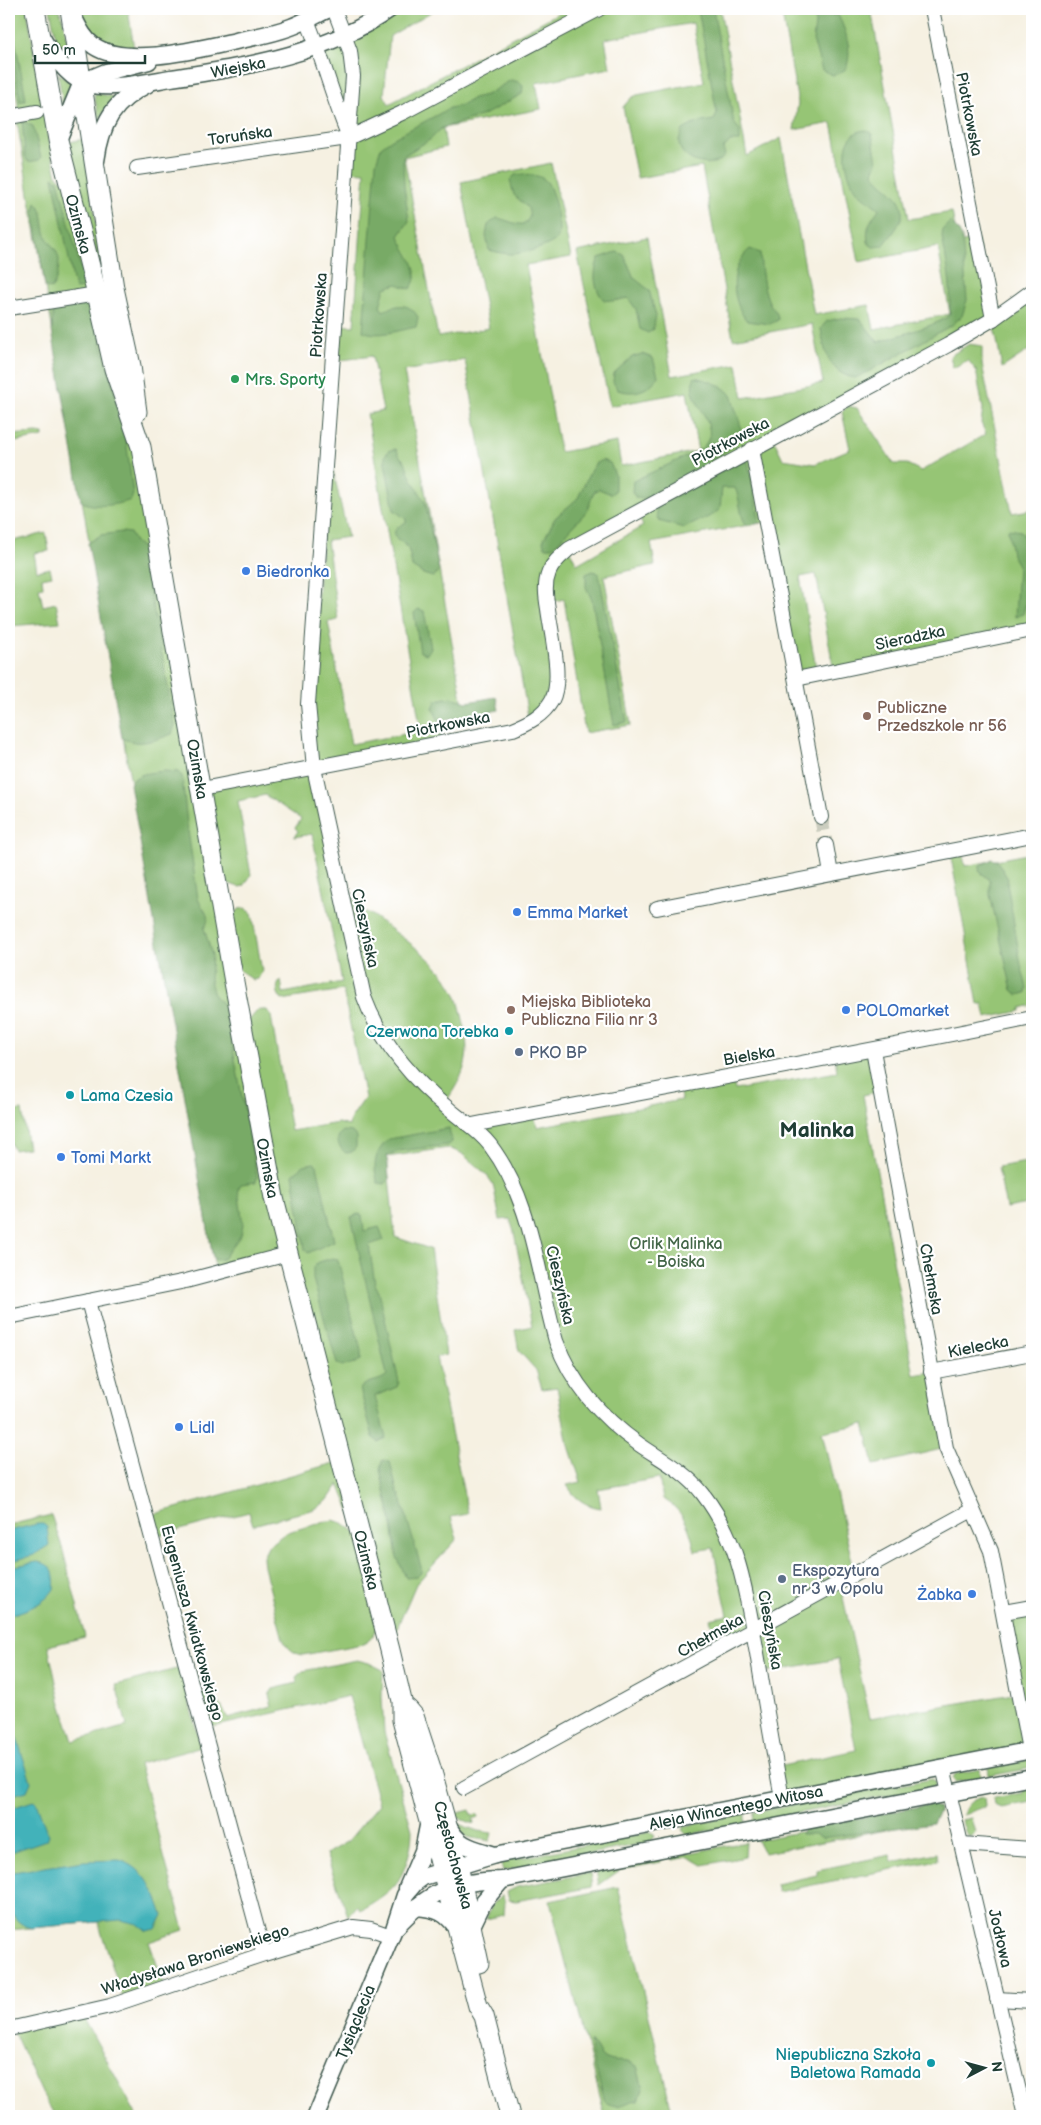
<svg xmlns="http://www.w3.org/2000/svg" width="1041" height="2125" viewBox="0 0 1041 2125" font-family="'Balsamiq Sans',sans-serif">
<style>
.green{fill:#96c574;stroke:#5a8154;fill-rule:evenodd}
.forest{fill:#78aa66;stroke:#4c744d}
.water{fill:#42b2ba;stroke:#307877}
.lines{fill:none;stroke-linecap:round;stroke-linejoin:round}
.minor-tunnel{stroke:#cbcdbf;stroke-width:14;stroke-dasharray:14 7;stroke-linecap:butt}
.minor-casing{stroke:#3f584e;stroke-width:16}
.tertiary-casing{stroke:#3f584e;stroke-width:19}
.secondary-casing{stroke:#3f584e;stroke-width:21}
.minor{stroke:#fff;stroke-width:14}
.tertiary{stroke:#fff;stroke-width:16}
.secondary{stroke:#fff;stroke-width:19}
.leisure-dot{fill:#2e9e5b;stroke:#fff;stroke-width:2}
.shop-dot{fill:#3f7fe0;stroke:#fff;stroke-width:2}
.education-dot{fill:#8d6e63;stroke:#fff;stroke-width:2}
.culture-dot{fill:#0f9aa8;stroke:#fff;stroke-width:2}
.service-dot{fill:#5c6f8a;stroke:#fff;stroke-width:2}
.labels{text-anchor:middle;stroke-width:4.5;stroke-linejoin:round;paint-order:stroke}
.street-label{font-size:16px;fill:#1f3d34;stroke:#fff}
.leisure-label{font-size:16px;fill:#27864d;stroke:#fff;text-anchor:start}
.shop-label{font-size:16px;fill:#366cbe;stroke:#fff;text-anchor:start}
.education-label{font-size:16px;fill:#785e54;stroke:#fff;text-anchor:start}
.culture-label{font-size:16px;fill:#0d838f;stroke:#fff;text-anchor:end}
.service-label{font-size:16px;fill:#4e5e75;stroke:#fff;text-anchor:start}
.park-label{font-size:16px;fill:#436647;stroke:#fff}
.district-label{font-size:21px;font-weight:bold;fill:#1f3d34;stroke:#fff}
</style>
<rect width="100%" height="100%" fill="#fff"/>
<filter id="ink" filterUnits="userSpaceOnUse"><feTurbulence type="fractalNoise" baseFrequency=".02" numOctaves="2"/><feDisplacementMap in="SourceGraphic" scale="10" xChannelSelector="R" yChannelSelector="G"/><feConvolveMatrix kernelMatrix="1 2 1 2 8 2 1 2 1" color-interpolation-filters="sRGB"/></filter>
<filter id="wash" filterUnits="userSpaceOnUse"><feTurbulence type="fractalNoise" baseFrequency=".0096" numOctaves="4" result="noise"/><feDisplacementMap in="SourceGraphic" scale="20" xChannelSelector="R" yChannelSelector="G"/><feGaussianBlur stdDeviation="1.12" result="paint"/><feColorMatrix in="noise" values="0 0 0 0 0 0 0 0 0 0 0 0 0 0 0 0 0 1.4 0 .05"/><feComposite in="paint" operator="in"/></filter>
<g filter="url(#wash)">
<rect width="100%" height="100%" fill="#f6f1e2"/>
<g class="green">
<path d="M9,9H27L48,135L57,176L70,187L138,435L202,788L314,768L308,704L330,456L348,537L327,540L338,620L328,622L351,744L421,731L367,414L383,411L372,356L335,361V325L354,326L365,172L346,171L348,135L318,47L390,9H436L390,36L384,95L389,104L566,9H720L747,156L781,138L814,315L869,305L874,329L950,314L938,247L859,262L832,123L794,130L798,103L781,9H871L909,219L952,212L958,243L977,239L993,319L1032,291V348L1002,368L993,319L773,438L783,459L815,464L850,449L842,412L848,406L857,408L894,464H907L921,471L986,434L981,423L983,409L976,370L968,360L953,368L950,356L969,344L982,346V364L1012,513L1030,510L1032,522V630L834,671L816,574L800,577L817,674L796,679L766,522L651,543L655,565L604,576L631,725L585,733L564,599L547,603L552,699L529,722L465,360L404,371L465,716L439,721L442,743L314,768L337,875L363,911L372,915C399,936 435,957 452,987C459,998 461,1011 464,1024C471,1059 465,1074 445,1103L472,1125L534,1113L537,1127L681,1100L679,1085L732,1075L735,1090L837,1072L835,1057L873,1050L881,1091L863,1095L914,1375L931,1372L946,1448L874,1465L864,1424L822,1432L855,1574L840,1584L870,1718L1019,1693L1004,1612L1032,1607V1750L782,1798L777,1767L856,1750L838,1659L760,1673L753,1631L718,1650L710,1619L728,1615L713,1548L695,1551C690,1529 684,1510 663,1499L659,1478L598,1489L601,1508C586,1506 575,1499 567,1485L581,1482L567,1440L557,1387L542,1389L536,1370L519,1351L515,1330L532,1326L514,1232L510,1219L500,1220L493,1184L486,1174L461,1153L448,1148L387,1157L395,1237L430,1249L446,1355L436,1357L468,1514L451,1517L457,1539L416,1584L389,1647L379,1613C377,1627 377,1637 363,1644L303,1655C294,1654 287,1648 283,1639L264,1567L263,1557L269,1545L287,1532L333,1520L343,1523L360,1535L339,1484L327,1501L315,1509L253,1525L249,1512L156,1536L151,1515L341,1461L288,1254L216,1274L29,194L17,121L18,105L9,50ZM693,23L704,82L637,95L631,98L623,107L637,178L702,167L733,339L812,324L823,383L743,398L737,364L672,376L647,237L577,252L610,406L687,392L698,451L621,466L617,442L560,452L526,265L571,257L551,163L461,182L489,328L438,337L404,157L446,147L443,128L541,109L536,83L610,68L605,39ZM636,512L643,526L577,564L569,549ZM265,795L301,819L295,828L298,831L294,837L312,834L342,982L283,993L281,980C275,986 277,994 282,1000L343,990L365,1098L351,1118L349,1126L338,1123L291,1131L271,1016L267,1010H258L243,1027L231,964L253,980L258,979L262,971L252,913L245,908L239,909L225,925L218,880L239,887L244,886L251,875L238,801Z"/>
<path d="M50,9H59L64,23L70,58H66L57,43Z"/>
<path d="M71,9H128L135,55L101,50Z"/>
<path d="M58,73L72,84L73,93L63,106Z"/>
<path d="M96,93L114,97L101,117L99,118L94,95Z"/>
<path d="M83,139L106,285H104L69,154L70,142Z"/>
<path d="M37,433L43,434V437L9,443V435Z"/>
<path d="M46,533L49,551L34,553L37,571L50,568L52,576L42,578L43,587L39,588L43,606L56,603L60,622L9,626V542Z"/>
<path d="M962,850L965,866L1032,853V1005L1021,1008V1011L986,1018L983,1004H978L950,852Z"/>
<path d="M22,1110L28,1148L14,1150L9,1140V1112Z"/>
<path d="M1032,1161V1203L1006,1208L998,1167Z"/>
<path d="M51,1515L62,1547L85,1637L48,1646L60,1700L73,1741L127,1726L116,1685L180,1668L201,1747L139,1764L184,1930L149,1942L166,1989L124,2002L98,1922L9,1930V1525Z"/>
<path d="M357,1660L369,1663L383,1670L382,1697L384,1732L412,1830C412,1847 406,1874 393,1887C384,1896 371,1904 360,1910L358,1905L348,1916L326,1854L348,1841L379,1804L349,1696L208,1728L198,1690L217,1699L228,1718L272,1706L269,1695L273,1689L297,1683L296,1677L303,1671Z"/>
<path d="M1032,1759V1768L989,1776L988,1767Z"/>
<path d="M980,1769L981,1778L955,1782L953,1779L955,1774Z"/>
<path d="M932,1779L937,1782L934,1787L753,1822L754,1812Z"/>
<path d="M1032,1787V1802L1001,1808L994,1805L993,1798L1023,1793V1789Z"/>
<path d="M984,1797L985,1807C974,1809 971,1813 963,1815C966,1804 972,1799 984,1797Z"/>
<path d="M470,1810L472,1815L478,1814L479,1817L473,1819L474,1824L454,1816V1814Z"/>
<path d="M745,1814V1823L687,1835L682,1830L684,1826Z"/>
<path d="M883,1816L886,1830L764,1853L757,1840Z"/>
<path d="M971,1818L975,1833L970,1838L965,1831L961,1820Z"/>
<path d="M455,1823L478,1831L492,1833L490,1841L466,1837Z"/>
<path d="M650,1832L655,1836L651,1842L503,1871L501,1862Z"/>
<path d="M746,1842L745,1857L703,1865L689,1857L673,1860V1856Z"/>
<path d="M937,1853L938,1860L778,1892L776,1884L817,1875V1870L890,1855L892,1862Z"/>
<path d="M661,1859V1862L620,1870L599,1885L596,1871Z"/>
<path d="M590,1873L592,1887L516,1901L509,1900L507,1892L517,1887Z"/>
<path d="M618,1887L673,2116H605L550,1901Z"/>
<path d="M502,1895L505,1902L504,1915L486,1919L492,1905Z"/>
<path d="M81,2013L137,2116H55L42,2093L12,2028Z"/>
</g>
<g class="forest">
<path d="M9,9L25,93L26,100L20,102L9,34Z"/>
<path d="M698,9H713L734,123L740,130V141H730L723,149L725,155C715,172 678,162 679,141C679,137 682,133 683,130L696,123L714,120L717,114Z"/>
<path d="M825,15H838C846,30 855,58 843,72L833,75L822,70L813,40L816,16Z"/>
<path d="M511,80L519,82L523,86L522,94L484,115L442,128L431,139L403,156L404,186L409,221L399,236C405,254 425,270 410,289L397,284L385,288L380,306L383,311C398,304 409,302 418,317L416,327C400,330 378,338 363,331L376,163L381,147L392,139L450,108L463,105L473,98L486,95Z"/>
<path d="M22,121L33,126L41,158L39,160L28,162L25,156Z"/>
<path d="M865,130L872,133L877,162L873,172C878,182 885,185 892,192C914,211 896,229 883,246L873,247L868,243C866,226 869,223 879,209C871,201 861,198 855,188C844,171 838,133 865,130Z"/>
<path d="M524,174C530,175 541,175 546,181C553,188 562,227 558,237C554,246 522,254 512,254C504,254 497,252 489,250L486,236L488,225L497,218C508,220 514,225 525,224L530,216L528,208L514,195L510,180L515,175Z"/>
<path d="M53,177L58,180L85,285V288L76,289L74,285Z"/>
<path d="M36,202C45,210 42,224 46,235C49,244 59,251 59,260C59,269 57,283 51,289L45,287L34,211Z"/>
<path d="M950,222L958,230L962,238L967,300L962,316L952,325L866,373L855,378C829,374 824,351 821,328L827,321L841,318L860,319L878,342C889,338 947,323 950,314C951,312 949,309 950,306C952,283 946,260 942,237L943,229Z"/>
<path d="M750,249L760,253C761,268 763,289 769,302C773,310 778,311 778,320L770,324L747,321C731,301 728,267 750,249Z"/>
<path d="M617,252L624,255L634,278L649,290L656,316L653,330L648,333L640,329L636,309L628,298L613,301L604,300C593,288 593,272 599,258Z"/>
<path d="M87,303L92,307L125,432L133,494L131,500C117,505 93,509 81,501L52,331L53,312L58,307Z"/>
<path d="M642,354L653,358L658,376C650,391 633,395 618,390L613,382L614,373L632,357Z"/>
<path d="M695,377C706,380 726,385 732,397C733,400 733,404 735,408C738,416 743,428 740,438C736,451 658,490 642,499L636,498L632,492L633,481L698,451C731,428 681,400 695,377Z"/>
<path d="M396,449L401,458L405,461L410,476L425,502L439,570L433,577L423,574L412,567C410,556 410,543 397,540C391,529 398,527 406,522V519L394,510L385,463V455L390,450Z"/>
<path d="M602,460L610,463L615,475V491L611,494L599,489L594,492L587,511L553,547H545L543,541L555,518L578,498L591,470L596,463Z"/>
<path d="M742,460L748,462L760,523L747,526C739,516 741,500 735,488H722L720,509L713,515L684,528L659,521L657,517L656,506Z"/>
<path d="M1008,529L1021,531L1024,535L1031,567L1027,600L1023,614L1015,617L1018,565L1012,555Z"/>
<path d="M122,532L130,533L135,542L142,548L175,725L172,734C156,740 137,747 122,738L88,543L101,535Z"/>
<path d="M593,571L598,573L600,579L627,722L614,725L592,600L586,587V574Z"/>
<path d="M418,609L424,611L431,648L427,654L420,652L414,613Z"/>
<path d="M452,697L467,702L496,697L499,710L439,721L433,709L436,700Z"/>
<path d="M164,771L178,772L182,776L187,824L198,899C203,910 213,917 204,928L212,955L210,980L214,996L225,1006L257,1177L256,1182L241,1184L238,1189L243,1225L241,1235L223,1259L216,1260L213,1258L130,784C137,772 151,773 164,771Z"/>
<path d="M992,859L997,861L1008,879L1007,883L1021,965L1027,988L1026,993L1018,995L1012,990L990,895V880L979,871L980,866Z"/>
<path d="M449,1128L452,1142L448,1145L399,1151L387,1155L389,1179L385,1184L378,1183C372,1165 375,1151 389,1139Z"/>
<path d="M343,1131L352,1132L356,1137V1147L352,1152L346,1153C338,1147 334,1138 343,1131Z"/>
<path d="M314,1163L317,1165L334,1241L308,1253L305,1249L293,1174L304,1165Z"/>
<path d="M358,1214L362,1215L364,1231L379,1227L384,1240L369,1245L375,1284L379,1292L399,1382L397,1387L375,1396L386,1438L378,1442L373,1437L360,1389C366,1380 379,1383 387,1375L351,1217Z"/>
<path d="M333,1258L337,1259L339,1264L361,1351V1360L351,1365L343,1366L337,1364L313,1279V1267L319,1262Z"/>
<path d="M385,1460L390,1462L397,1491L400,1495L421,1567V1573L417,1577L406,1578L397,1557L390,1513L380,1470L382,1461Z"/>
<path d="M932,1804L939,1809V1813L933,1823L823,1838L815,1834H801L802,1829Z"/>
<path d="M590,2042C598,2045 597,2055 606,2059C616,2064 623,2058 637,2066L643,2089L639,2100C624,2101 621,2111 605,2102L591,2053Z"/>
</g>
<g class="water">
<path d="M37,1524H43L47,1527L49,1545L34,1555L9,1562V1531Z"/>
<path d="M37,1562C53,1563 56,1575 54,1589C45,1604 25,1611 9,1615V1567Z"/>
<path d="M9,1724L14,1729L31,1782L27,1791L9,1796Z"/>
<path d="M33,1801L36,1802L48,1835L46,1840L9,1853V1809Z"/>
<path d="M119,1860C145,1867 155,1891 163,1915L156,1929L147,1931L138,1924L120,1920L31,1928C6,1921 9,1899 9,1877L13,1872L84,1861Z"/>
</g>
</g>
<g filter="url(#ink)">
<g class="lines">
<path class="minor-tunnel" d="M821,817L826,845"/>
<defs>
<g id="minor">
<path d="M334,9L350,51L353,76L308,704L314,768L364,997C381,1043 413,1080 450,1110C465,1123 477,1129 490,1145C533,1202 537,1274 556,1341C572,1385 603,1419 640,1445C662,1460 686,1472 703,1494C741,1543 746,1594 757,1653C765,1701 773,1750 782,1798"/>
<path d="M932,9L993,319"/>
<path d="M307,20C322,56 332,95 347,132"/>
<path d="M9,117L37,112"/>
<path d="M137,168L348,138L402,113L599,9"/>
<path d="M9,308L97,294"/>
<path d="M752,449L778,587"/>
<path d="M779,591L821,817"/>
<path d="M796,679L1032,630"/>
<path d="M202,789L513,729C528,723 543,716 552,700C563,679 551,633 548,609C546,597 544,584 549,572C553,562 561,556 569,549L948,345L993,319L1032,291"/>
<path d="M826,845L831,874"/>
<path d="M657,908L1032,835"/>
<path d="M873,1050L946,1448L991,1551L1029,1750"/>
<path d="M472,1125C659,1089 846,1056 1032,1018"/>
<path d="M88,1301L264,1954"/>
<path d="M9,1317L186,1281L288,1254"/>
<path d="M931,1372L1032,1353"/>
<path d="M1004,1612L1032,1607"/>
<path d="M943,1767L1025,2116"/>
<path d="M464,1788L972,1510"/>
<path d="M962,1844L1032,1849"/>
<path d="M997,1999L1032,2001"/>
<path d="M9,2029L110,2006L264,1954L353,1927L371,1929L391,1936"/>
</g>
<g id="tertiary">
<path d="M74,18C79,28 84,39 94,46C127,68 199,49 236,41C254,37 273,34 291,27C304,22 316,15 329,9"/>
<path d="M41,36C49,51 68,77 84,83C108,91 147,82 171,78C248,66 325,55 390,9"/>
<path d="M58,140L82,82L106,72L149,61"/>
<path d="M96,161C101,124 113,101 148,84"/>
<path d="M448,1826C460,1848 473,1848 495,1855"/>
<path d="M407,1888L423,1851L429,1821"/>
<path d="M416,1907C438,1909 445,1912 458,1929"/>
<path d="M472,1926L484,1901L502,1880"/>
<path d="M396,1927C429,1891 453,1881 502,1880L1032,1777"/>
<path d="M316,2116L394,1929L405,1895L415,1883L423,1877L495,1855L1032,1750"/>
</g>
<g id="secondary">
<path d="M35,9L58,140L70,187L97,294L114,369L141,447L234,982L274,1198L390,1650L402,1701V1720L478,2006L484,2016L510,2116"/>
<path d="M70,9L114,288L131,366L137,412"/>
<path d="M408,1709L414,1716L431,1768L458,1865L479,1963"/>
</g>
</defs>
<use href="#minor" class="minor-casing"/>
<use href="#tertiary" class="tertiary-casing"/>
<use href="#secondary" class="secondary-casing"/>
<use href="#minor" class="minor"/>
<use href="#tertiary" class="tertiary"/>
<use href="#secondary" class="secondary"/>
</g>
</g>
<circle class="leisure-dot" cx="235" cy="379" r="5"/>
<g class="shop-dot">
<circle cx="246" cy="571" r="5"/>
<circle cx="517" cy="912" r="5"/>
<circle cx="846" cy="1010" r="5"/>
<circle cx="61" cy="1157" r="5"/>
<circle cx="179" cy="1427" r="5"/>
<circle cx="972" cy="1594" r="5"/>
</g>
<g class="education-dot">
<circle cx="867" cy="716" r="5"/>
<circle cx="511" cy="1010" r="5"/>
</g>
<g class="culture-dot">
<circle cx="509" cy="1031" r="5"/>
<circle cx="70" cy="1095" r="5"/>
<circle cx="931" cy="2063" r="5"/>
</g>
<g class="service-dot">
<circle cx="519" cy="1052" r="5"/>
<circle cx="782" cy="1579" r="5"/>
</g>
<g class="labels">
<g class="street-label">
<text transform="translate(238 67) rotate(-11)" y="6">Wiejska</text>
<text transform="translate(970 114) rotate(79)" y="6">Piotrkowska</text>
<text transform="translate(240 135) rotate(-8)" y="6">Toruńska</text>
<text transform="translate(79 224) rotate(75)" y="6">Ozimska</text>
<text transform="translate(318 315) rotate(-86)" y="6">Piotrkowska</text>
<text transform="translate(730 441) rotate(-28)" y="6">Piotrkowska</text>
<text transform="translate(910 637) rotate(-12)" y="6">Sieradzka</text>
<text transform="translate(448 724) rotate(-11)" y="6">Piotrkowska</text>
<text transform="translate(198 769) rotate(80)" y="6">Ozimska</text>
<text transform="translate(366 928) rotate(78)" y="6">Cieszyńska</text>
<text transform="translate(749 1055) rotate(-10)" y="6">Bielska</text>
<text transform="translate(268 1168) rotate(79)" y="6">Ozimska</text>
<text transform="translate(932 1279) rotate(80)" y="6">Chełmska</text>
<text transform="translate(561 1285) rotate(77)" y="6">Cieszyńska</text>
<text transform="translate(978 1346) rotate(-11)" y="6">Kielecka</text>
<text transform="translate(367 1560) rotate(76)" y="6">Ozimska</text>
<text transform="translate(193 1623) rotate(75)" y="6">Eugeniusza Kwiatkowskiego</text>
<text transform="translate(771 1630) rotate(80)" y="6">Cieszyńska</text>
<text transform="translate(710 1635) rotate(-29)" y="6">Chełmska</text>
<text transform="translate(736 1807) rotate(-11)" y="6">Aleja Wincentego Witosa</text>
<text transform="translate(454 1855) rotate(75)" y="6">Częstochowska</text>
<text transform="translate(1001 1938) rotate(77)" y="6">Jodłowa</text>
<text transform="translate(195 1959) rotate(-18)" y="6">Władysława Broniewskiego</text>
<text transform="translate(355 2022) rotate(-68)" y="6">Tysiąclecia</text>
</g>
<g class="leisure-label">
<text x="245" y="385">Mrs. Sporty</text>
</g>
<g class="shop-label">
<text x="256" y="577">Biedronka</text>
<text x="527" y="918">Emma Market</text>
<text x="856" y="1016">POLOmarket</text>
<text x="71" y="1163">Tomi Markt</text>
<text x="189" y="1433">Lidl</text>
<text x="962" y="1600" text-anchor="end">Żabka</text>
</g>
<g class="education-label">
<text x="877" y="713">Publiczne<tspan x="877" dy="18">Przedszkole nr 56</tspan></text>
<text x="521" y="1007">Miejska Biblioteka<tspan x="521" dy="18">Publiczna Filia nr 3</tspan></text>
</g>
<g class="culture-label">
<text x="499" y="1037">Czerwona Torebka</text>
<text x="80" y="1101" text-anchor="start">Lama Czesia</text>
<text x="921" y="2060">Niepubliczna Szkoła<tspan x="921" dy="18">Baletowa Ramada</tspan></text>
</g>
<g class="service-label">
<text x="529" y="1058">PKO BP</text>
<text x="792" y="1576">Ekspozytura<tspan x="792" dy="18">nr 3 w Opolu</tspan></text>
</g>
<g class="park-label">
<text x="676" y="1249">Orlik Malinka<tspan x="676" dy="18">- Boiska</tspan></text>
</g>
<g class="district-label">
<text x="817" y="1137">Malinka</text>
</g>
</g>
<rect width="1041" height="2125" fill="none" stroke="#fff" stroke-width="30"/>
<g transform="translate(984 2068) rotate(84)" stroke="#ffffff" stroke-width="4" paint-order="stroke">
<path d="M0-4L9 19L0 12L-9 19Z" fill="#1f3d34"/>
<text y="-8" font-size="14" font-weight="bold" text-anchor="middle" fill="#1f3d34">N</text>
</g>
<path d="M35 55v8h110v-8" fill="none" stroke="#1f3d34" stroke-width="2.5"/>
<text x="42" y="55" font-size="15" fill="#1f3d34" stroke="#ffffff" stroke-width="4" paint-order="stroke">50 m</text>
</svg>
